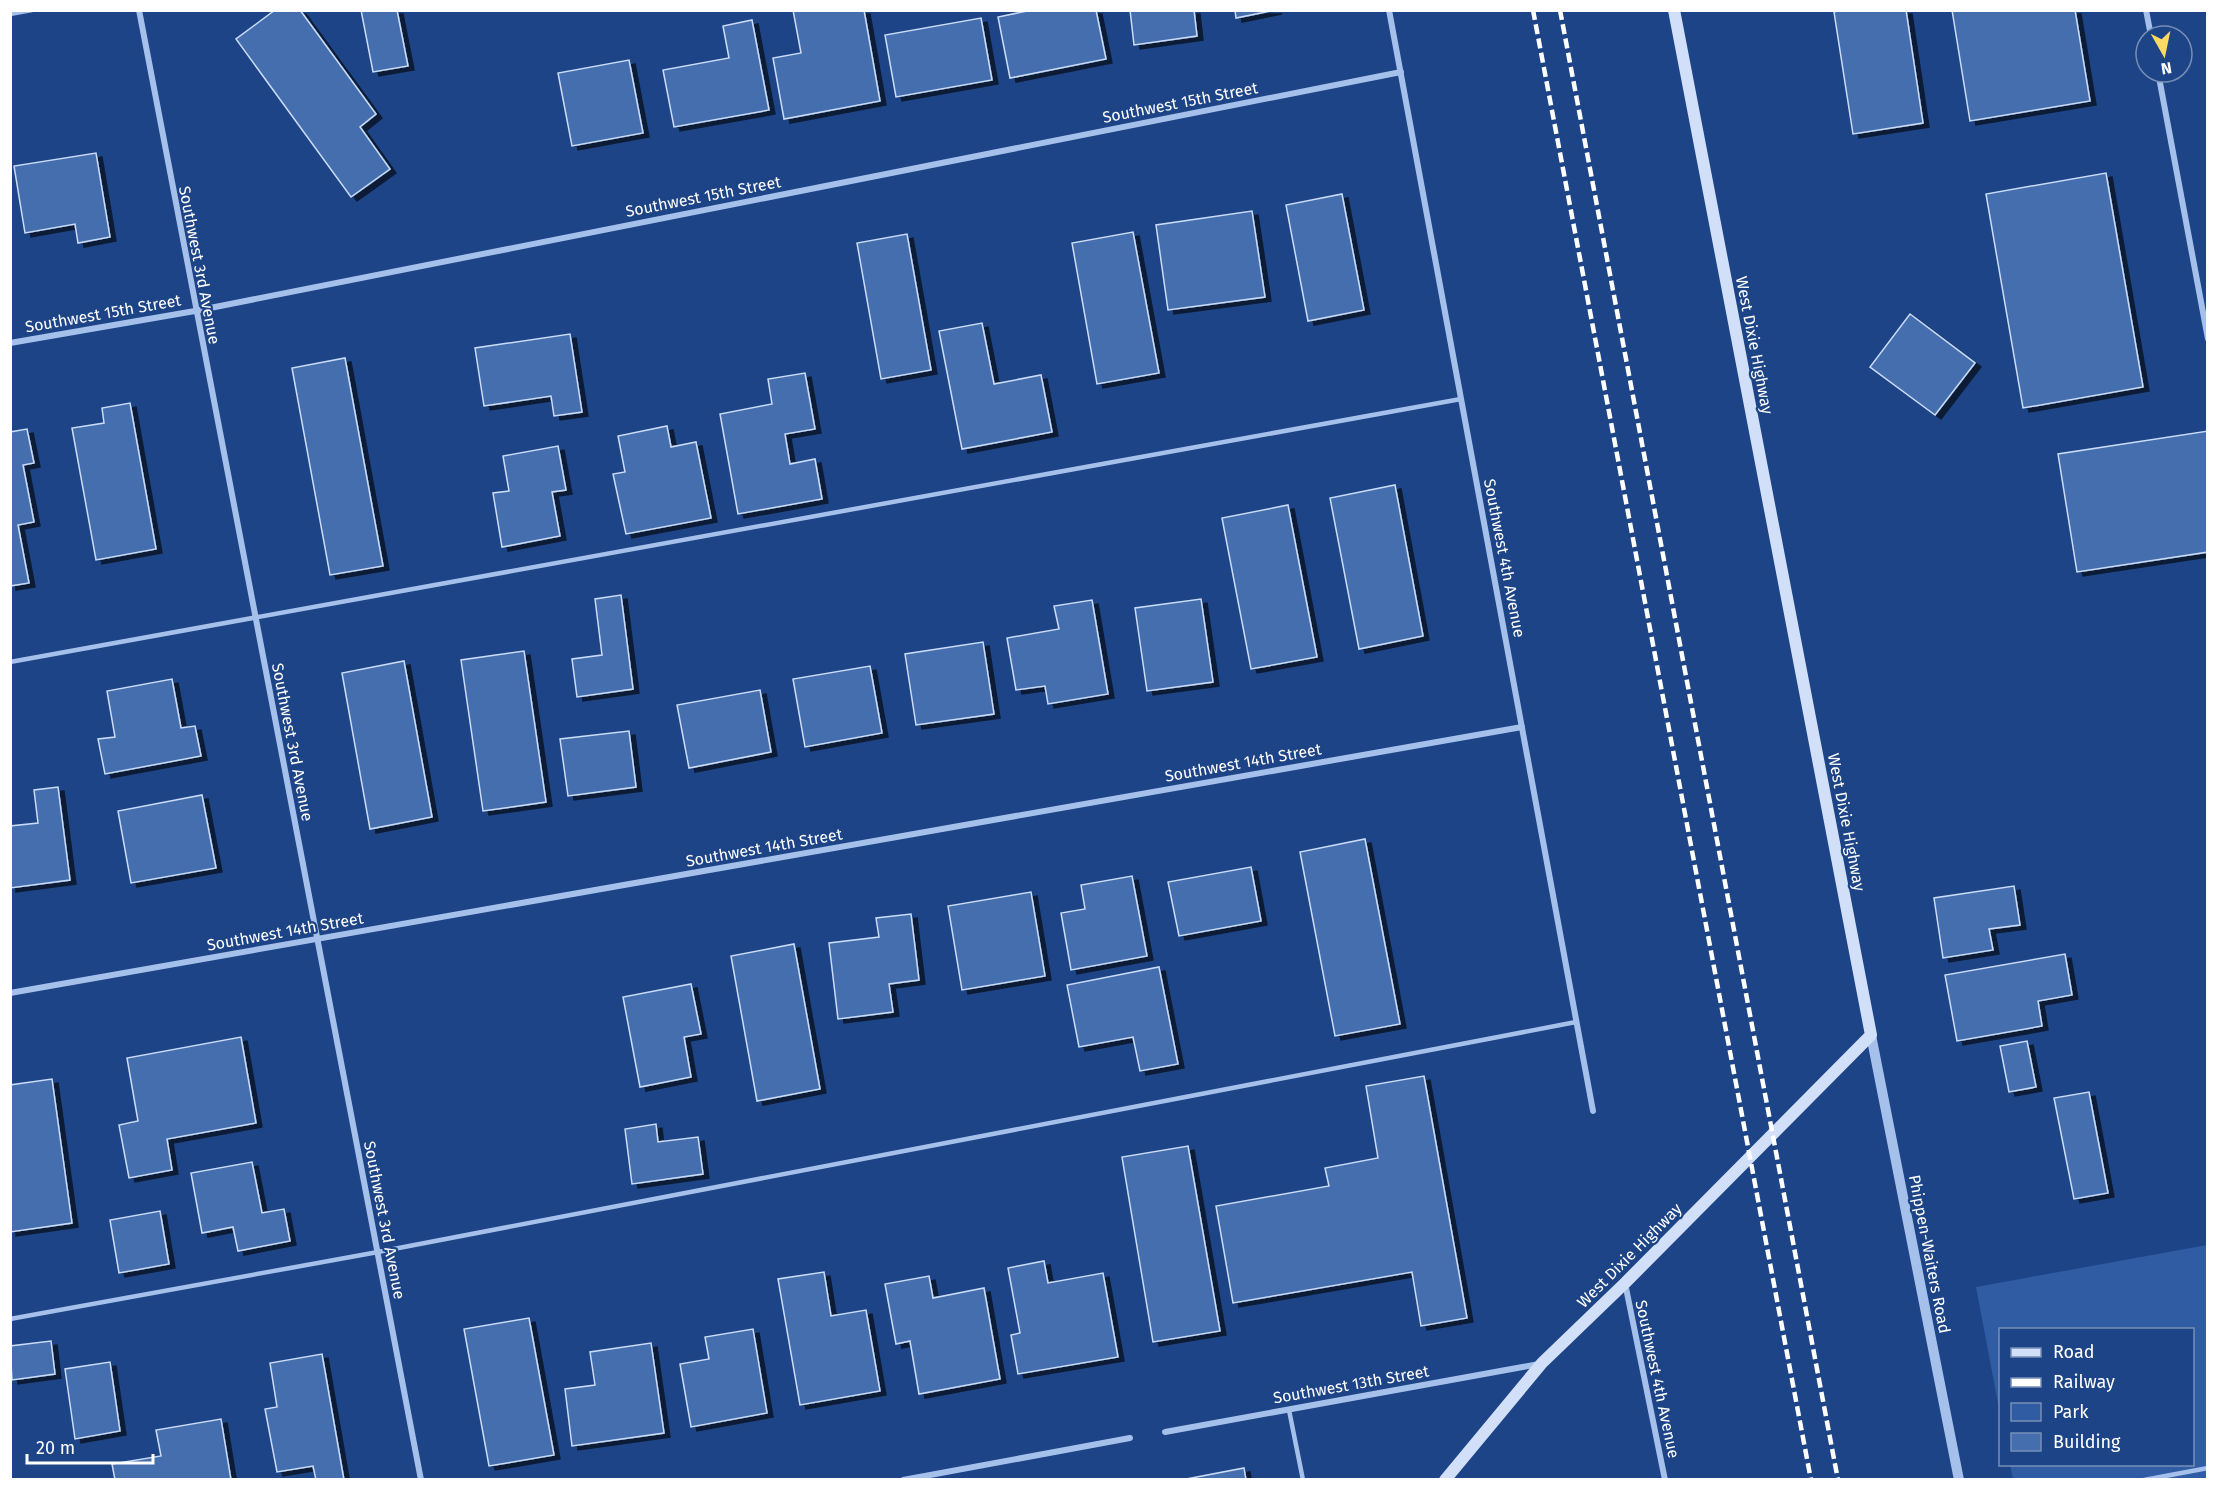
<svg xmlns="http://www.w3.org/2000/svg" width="2218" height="1490" viewBox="0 0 2218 1490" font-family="'Fira Sans',sans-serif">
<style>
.green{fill:#305ca4}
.building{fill:#456eaf;stroke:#cadcf8;stroke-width:1.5;filter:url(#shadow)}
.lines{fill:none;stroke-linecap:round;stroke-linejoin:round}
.service{stroke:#a5c0eb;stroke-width:4.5}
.minor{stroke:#a5c0eb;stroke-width:6}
.tertiary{stroke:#a5c0eb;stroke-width:10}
.secondary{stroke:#d1dff8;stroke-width:12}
.rail{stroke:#fff;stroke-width:4.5;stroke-dasharray:10 4.5;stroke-linecap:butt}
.labels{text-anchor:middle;stroke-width:4.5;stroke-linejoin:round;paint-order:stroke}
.street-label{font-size:16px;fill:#fff;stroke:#1d4486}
</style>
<defs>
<filter id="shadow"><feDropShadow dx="6" dy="4" stdDeviation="0" flood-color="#0009"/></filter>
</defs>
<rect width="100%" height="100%" fill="#1d4486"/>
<path class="green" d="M2207,1245V1479H2013L2010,1465L2192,1464V1330H2000V1414L1976,1287Z"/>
<g class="building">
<path d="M275,10H300L376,114L360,127L390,169L351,197L236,39Z"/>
<path d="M361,10H397L408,66L373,72Z"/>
<path d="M793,10H864L880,101L784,119L773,58L801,53Z"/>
<path d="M1032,10H1096L1106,59L1010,78L998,17Z"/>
<path d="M1130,10H1194L1197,36L1134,45Z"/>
<path d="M1235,10H1276L1236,18Z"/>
<path d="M1841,10H1906L1923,123L1853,134L1834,12Z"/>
<path d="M1952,10H2075L2090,101L1970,121Z"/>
<path d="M981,18L992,80L896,97L885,35Z"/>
<path d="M752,20L769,110L674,127L663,70L729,58L723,26Z"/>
<path d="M629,60L643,133L572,146L558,73Z"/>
<path d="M96,153L110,237L78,243L75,224L25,233L14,166Z"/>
<path d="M2106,173L2143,387L2023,408L1986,194Z"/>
<path d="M1342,194L1364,310L1308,321L1286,205Z"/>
<path d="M1252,211L1265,297L1168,310L1156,225Z"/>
<path d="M1133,232L1159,373L1097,384L1072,243Z"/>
<path d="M907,234L931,370L881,379L857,243Z"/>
<path d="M1910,314L1975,363L1935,415L1870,367Z"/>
<path d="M982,323L994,384L1041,375L1052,432L962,449L939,331Z"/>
<path d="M570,334L582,412L554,416L551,396L484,406L475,348Z"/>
<path d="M345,358L383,566L330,575L292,368Z"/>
<path d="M805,373L815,429L785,434L790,464L815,459L822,499L738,514L720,414L772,404L768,379Z"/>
<path d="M130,403L156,549L96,560L72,428L104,423L102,408Z"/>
<path d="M667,426L671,447L696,442L711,518L626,534L613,474L625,472L618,436Z"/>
<path d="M27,429L34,463L23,465L34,522L18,525L29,583L10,586V432Z"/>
<path d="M2208,431V552L2077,572L2058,454Z"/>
<path d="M558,446L566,490L552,492L560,536L502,547L493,493L509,491L503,456Z"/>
<path d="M1395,485L1423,636L1359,649L1330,498Z"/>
<path d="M1288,505L1317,657L1251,669L1222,518Z"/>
<path d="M621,595L633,689L577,697L572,659L602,655L595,599Z"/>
<path d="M1201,599L1213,682L1147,691L1135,608Z"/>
<path d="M1092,600L1108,694L1048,704L1045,686L1016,690L1007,638L1059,629L1054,606Z"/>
<path d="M983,642L994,714L916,725L905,654Z"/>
<path d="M524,651L546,802L483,811L461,660Z"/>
<path d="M404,661L432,817L370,829L342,673Z"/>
<path d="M870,666L882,733L805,747L793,679Z"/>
<path d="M172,679L181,728L195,726L201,756L105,774L98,739L115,737L107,691Z"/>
<path d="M760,690L771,752L689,768L677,705Z"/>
<path d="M629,731L636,787L568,796L560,739Z"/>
<path d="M58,787L70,880L10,888V826L38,823L34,790Z"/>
<path d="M202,795L216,868L131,883L118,811Z"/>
<path d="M1365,839L1400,1024L1335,1036L1300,852Z"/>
<path d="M1251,867L1261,921L1179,936L1168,882Z"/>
<path d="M1132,876L1147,956L1071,970L1061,913L1085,909L1081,885Z"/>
<path d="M2014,886L2020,925L1989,929L1993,950L1943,958L1934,898Z"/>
<path d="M1031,892L1045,976L962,990L948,906Z"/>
<path d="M911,914L919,980L889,984L893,1012L838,1019L829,943L879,937L876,918Z"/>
<path d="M794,944L820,1089L757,1101L731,956Z"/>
<path d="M2065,954L2072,995L2038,1001L2042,1026L1957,1041L1945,975Z"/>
<path d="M1159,967L1178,1064L1140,1071L1133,1037L1079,1047L1067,985Z"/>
<path d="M691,984L701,1034L684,1037L691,1077L640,1087L623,997Z"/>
<path d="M241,1037L256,1123L167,1139L172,1170L129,1178L119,1125L138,1121L127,1058Z"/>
<path d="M2027,1041L2036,1087L2009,1092L2000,1046Z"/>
<path d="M1424,1076L1467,1318L1421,1326L1412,1272L1233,1303L1216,1206L1329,1186L1325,1168L1378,1158L1366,1086Z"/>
<path d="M52,1079L72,1223L10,1232V1085Z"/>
<path d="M2089,1092L2108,1193L2074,1199L2054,1098Z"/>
<path d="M656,1124L658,1142L698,1137L703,1174L632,1184L625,1129Z"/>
<path d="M1188,1146L1220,1331L1153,1342L1122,1157Z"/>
<path d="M252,1162L262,1213L284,1209L290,1241L238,1251L233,1227L202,1233L191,1173Z"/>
<path d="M160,1211L169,1264L119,1273L110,1220Z"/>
<path d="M1044,1261L1048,1283L1103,1273L1118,1357L1018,1374L1011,1335L1020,1333L1008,1268Z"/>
<path d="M824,1272L831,1316L866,1310L880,1391L800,1405L778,1279Z"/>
<path d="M929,1276L933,1298L984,1288L1000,1379L919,1394L910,1341L896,1344L885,1284Z"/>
<path d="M529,1318L554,1455L489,1466L464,1329Z"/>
<path d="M753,1329L767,1413L691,1427L680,1364L709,1359L705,1337Z"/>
<path d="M51,1341L55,1374L12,1380L10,1346Z"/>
<path d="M651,1343L664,1433L572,1446L565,1389L595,1385L590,1352Z"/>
<path d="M322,1354L344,1480H316L313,1466L277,1472L265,1409L277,1407L270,1363Z"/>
<path d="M110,1362L120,1431L75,1439L65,1369Z"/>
<path d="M221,1419L231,1480H115L112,1464L161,1456L156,1430Z"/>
<path d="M1244,1468L1246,1480H1181Z"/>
</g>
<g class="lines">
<g class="service">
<path d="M10,14L32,10"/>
<path d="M10,662L1461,399"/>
<path d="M10,1319L378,1252L1576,1022"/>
<path d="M1289,1410L1303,1480"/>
<path d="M2144,1480L2208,1468"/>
</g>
<g class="minor">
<path d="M139,10C231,501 328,990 421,1480"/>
<path d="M1389,10L1593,1111"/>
<path d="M2146,10L2151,36"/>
<path d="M2158,72L2208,339"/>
<path d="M10,343L195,311L1401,72"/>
<path d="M10,993L1522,727"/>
<path d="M1625,1283L1665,1480"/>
<path d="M1165,1432L1539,1364"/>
<path d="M903,1480L1130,1438"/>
</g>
<path class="tertiary" d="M1871,1035L1959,1480"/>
<path class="secondary" d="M1445,1480L1542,1363L1625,1283L1871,1035L1674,10"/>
<g class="rail">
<path d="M1533,10L1811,1480"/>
<path d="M1560,10L1838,1480"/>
</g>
</g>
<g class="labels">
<g class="street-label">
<text transform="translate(1180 102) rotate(-11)" y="6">Southwest 15th Street</text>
<text transform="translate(703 196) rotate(-11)" y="6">Southwest 15th Street</text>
<text transform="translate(200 265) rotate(79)" y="6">Southwest 3rd Avenue</text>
<text transform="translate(103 313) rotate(-10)" y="6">Southwest 15th Street</text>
<text transform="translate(1755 345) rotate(79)" y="6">West Dixie Highway</text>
<text transform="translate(1505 558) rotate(79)" y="6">Southwest 4th Avenue</text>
<text transform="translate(293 742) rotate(79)" y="6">Southwest 3rd Avenue</text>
<text transform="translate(1243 762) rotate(-10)" y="6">Southwest 14th Street</text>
<text transform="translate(1847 822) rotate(79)" y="6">West Dixie Highway</text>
<text transform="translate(764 847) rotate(-10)" y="6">Southwest 14th Street</text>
<text transform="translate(285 931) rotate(-10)" y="6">Southwest 14th Street</text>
<text transform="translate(385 1220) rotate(79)" y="6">Southwest 3rd Avenue</text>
<text transform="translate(1930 1254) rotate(79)" y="6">Phippen-Waiters Road</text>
<text transform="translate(1629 1255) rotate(-45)" y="6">West Dixie Highway</text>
<text transform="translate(1658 1379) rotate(78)" y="6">Southwest 4th Avenue</text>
<text transform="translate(1351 1384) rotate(-10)" y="6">Southwest 13th Street</text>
</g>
</g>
<rect width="2218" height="1490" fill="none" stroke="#ffffff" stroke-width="24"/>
<rect x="1999" y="1328" width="195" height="138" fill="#1d4486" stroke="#778fb6" stroke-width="1.5"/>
<rect x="2011" y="1348" width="30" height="9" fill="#d1dff8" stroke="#778fb6" stroke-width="1.5"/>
<text x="2053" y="1358" font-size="18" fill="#ffffff">Road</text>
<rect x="2011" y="1378" width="30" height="9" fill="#ffffff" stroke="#778fb6" stroke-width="1.5"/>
<text x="2053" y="1388" font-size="18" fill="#ffffff">Railway</text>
<rect x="2011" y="1403" width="30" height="18" fill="#305ca4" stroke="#778fb6" stroke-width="1.5"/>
<text x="2053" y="1418" font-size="18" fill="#ffffff">Park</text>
<rect x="2011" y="1433" width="30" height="18" fill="#456eaf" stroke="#778fb6" stroke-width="1.5"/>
<text x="2053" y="1448" font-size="18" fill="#ffffff">Building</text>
<g transform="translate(2164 54) rotate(171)"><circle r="28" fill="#1d4486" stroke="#778fb6" stroke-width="1.5"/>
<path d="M0-4.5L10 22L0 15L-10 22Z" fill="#fbd963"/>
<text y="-9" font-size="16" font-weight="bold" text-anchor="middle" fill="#ffffff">N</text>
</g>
<path d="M27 1454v9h126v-9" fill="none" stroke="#ffffff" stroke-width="3"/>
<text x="36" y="1454" font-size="18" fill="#ffffff" stroke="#1d4486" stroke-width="4.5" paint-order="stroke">20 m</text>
</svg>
